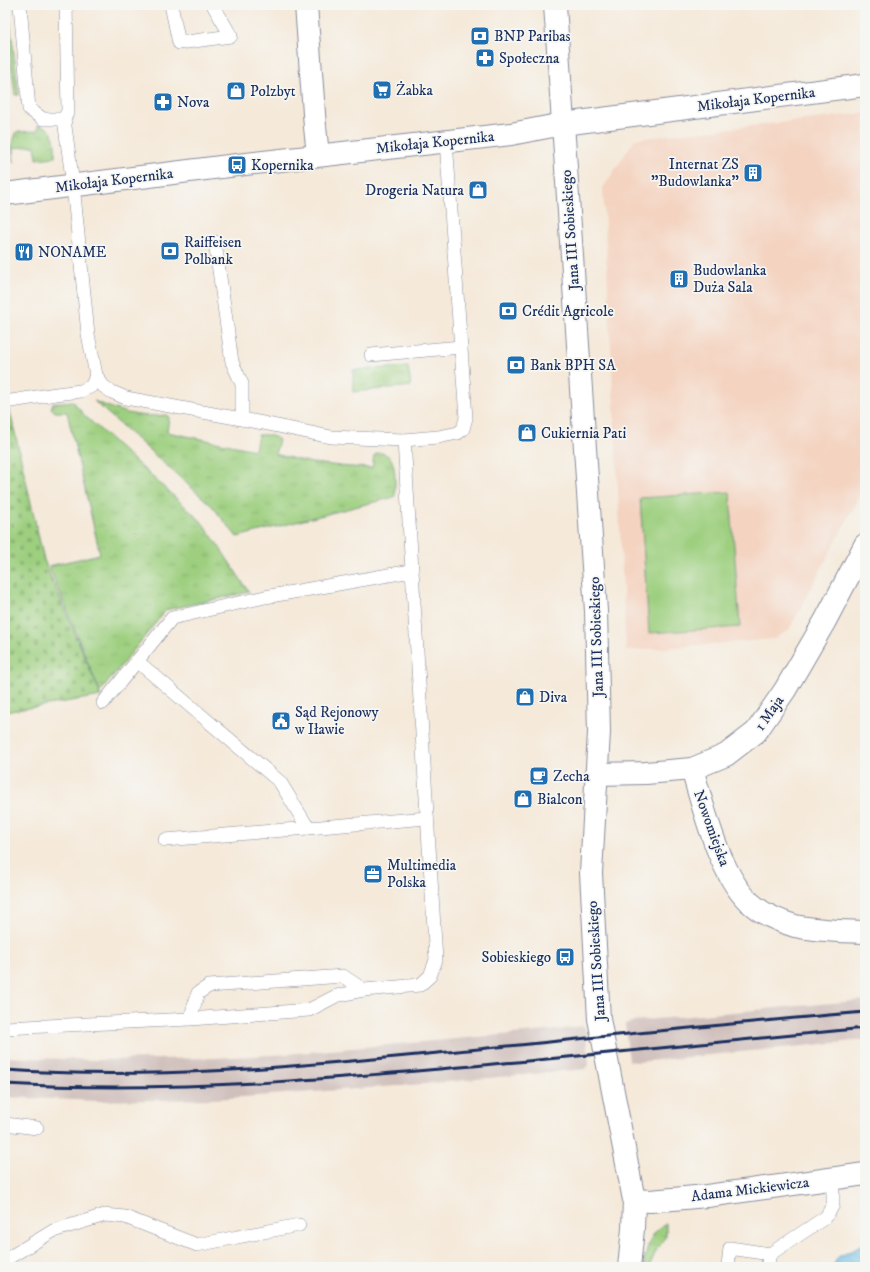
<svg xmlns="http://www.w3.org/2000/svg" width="870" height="1272" viewBox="0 0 870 1272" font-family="'IM FELL DW Pica',serif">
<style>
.built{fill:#f4d3c0}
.railway{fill:#d0c0bc}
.grass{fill:url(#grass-tufts);stroke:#5c7f6e}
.cemetery{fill:url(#cemetery-stones);stroke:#5c7f6e}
.pitch{fill:#9dcf7f;stroke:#5c7f6e}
.water{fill:url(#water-waves);stroke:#4075a0}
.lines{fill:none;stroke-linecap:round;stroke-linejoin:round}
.service-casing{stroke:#888c9c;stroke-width:14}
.minor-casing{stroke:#888c9c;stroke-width:24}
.tertiary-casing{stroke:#888c9c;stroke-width:24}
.service{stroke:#fff;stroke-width:13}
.minor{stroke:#fff;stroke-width:22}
.tertiary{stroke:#fff;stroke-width:22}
.rail{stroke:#1b2f5e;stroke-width:3}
.labels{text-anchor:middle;stroke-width:3.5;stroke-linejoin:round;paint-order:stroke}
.poi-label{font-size:15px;fill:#1b2f5e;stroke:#f6f6f2;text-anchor:start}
.street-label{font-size:15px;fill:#1b2f5e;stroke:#f6f6f2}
</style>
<defs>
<pattern id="grass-tufts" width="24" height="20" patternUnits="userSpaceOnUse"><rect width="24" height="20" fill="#9dcf7f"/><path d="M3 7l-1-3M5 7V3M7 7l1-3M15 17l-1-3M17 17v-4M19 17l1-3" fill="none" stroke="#87b270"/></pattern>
<pattern id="cemetery-stones" width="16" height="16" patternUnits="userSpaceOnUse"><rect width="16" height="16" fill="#9dcf7f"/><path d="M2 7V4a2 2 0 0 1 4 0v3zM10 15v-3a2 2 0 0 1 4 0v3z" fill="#87b270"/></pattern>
<pattern id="water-waves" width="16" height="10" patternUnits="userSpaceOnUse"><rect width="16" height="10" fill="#66bbe3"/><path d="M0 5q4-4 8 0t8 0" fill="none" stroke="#5398bb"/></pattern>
</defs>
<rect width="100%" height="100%" fill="#f6f6f2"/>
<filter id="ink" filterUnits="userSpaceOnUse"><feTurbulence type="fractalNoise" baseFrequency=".025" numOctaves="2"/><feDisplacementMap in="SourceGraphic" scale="8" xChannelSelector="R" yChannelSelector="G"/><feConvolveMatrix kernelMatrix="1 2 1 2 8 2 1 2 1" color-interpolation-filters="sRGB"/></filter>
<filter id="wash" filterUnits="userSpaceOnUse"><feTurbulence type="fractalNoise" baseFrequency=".012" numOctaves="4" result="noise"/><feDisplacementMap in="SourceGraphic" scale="16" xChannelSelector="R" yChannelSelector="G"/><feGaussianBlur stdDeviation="0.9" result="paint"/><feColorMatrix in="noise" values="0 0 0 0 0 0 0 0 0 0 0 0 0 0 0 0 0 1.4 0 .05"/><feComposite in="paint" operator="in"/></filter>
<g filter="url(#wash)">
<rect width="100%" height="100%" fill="#f5e9d9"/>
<path class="built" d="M865,113V486L789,630L774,639L626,651L603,188L635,139Z"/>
<g class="railway">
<path d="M865,1000V1040L637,1062L629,1061L625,1024L634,1021Z"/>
<path d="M581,1026L585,1027L589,1065L585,1069L411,1085L215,1099L96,1101L5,1097V1057L94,1060L214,1058L274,1055L558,1030Z"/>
</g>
<g class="grass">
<path d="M5,5H8L19,95H15L5,14Z"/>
<path d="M5,65L9,96H5Z"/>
<path d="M38,125C55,127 56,143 55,157L37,159L35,146L13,148L14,162H13L12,147L16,132L38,131Z"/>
<path d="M408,367L411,386L353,392V370Z"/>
<path d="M73,401L84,415L201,521L218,545L249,592L166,610L100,692L49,566L100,554L67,412H55L51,408L53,403Z"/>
<path d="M94,401C122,412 135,418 166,415L169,417L167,432L255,450L258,435C265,434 273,435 279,440L275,454L312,463L351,467L372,468C373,464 373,459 374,456C379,449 390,455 392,461C396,470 395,485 395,495L394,497L237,537L212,506Z"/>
<path d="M666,1223V1236L656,1251L649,1267H643C647,1249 649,1233 666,1223Z"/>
</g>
<path class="cemetery" d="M10,411L44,560L101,696L5,712V412Z"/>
<path class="pitch" d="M730,492L740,627L649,633L640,498Z"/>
<path class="water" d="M865,1244V1267H832L838,1257Z"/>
</g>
<g filter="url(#ink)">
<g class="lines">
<defs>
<g id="service">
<path d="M20,5L29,109L43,119H64L68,111L66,5"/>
<path d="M171,5L179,43L231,36L213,5"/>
<path d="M64,119L73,185L88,334L96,375L103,386L112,392L126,398L263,423L331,437L404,440L438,437L458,433L463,429L466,418L446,141"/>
<path d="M215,242L232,362L242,384V419"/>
<path d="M371,355L461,347"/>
<path d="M5,402L56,394L81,391L92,386L96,375"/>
<path d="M137,661L280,782L308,828"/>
<path d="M103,703L172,618L265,597L411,571"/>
<path d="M165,840L427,818"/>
<path d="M364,990L420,985L430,976L436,960L404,440"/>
<path d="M5,1028L190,1019L309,1010L336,996L364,990L343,976L209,986L198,993L190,1019"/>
<path d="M5,1124L37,1128"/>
<path d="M5,1260L53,1231L105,1215L125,1217L197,1245L299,1225"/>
<path d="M728,1266L730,1248L770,1254"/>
<path d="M767,1267L770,1254L826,1217L833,1205V1195L832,1178"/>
</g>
<g id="minor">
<path d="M306,5L315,127L318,155"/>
<path d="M563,124L865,85"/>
<path d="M692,769C704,809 721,881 754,906C765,915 782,922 795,926C818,931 842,931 865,932"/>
</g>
<g id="tertiary">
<path d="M555,5L596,611L599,732L591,873L599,1019L634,1200L633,1229L629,1267"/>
<path d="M5,194L237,165L511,134L563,124"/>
<path d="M596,774L646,773L692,769L726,755L756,732L785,690L825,621L865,545"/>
<path d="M634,1200L650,1201L707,1196L865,1174"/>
</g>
</defs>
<use href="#service" class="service-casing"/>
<use href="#minor" class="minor-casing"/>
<use href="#tertiary" class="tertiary-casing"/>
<use href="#service" class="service"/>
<use href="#minor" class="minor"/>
<use href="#tertiary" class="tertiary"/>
<g class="rail">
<path d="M5,1070C150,1080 294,1067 438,1053C580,1039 722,1024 865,1012"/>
<path d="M5,1084C183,1094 360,1077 537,1060C646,1049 756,1039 865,1028"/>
</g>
</g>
</g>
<defs>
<symbol id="bank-square" viewBox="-11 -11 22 22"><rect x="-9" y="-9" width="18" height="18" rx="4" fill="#1f6fb2" stroke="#f6f6f2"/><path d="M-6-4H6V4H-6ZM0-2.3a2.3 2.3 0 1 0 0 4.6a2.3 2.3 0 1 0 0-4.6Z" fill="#fff"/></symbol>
<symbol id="pharmacy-square" viewBox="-11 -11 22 22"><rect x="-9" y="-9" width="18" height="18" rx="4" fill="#1f6fb2" stroke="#f6f6f2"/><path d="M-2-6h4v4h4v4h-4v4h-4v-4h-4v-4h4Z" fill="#fff"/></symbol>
<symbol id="supermarket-square" viewBox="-11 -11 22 22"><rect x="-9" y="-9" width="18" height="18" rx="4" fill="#1f6fb2" stroke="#f6f6f2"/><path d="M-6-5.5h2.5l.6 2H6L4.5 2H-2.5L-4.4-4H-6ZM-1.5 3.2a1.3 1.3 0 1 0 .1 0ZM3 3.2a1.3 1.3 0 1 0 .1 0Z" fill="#fff"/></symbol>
<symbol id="shop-square" viewBox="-11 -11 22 22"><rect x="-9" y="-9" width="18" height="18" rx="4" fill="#1f6fb2" stroke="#f6f6f2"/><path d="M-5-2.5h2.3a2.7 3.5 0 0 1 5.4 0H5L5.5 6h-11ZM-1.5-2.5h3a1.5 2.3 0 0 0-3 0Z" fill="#fff"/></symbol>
<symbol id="bus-square" viewBox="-11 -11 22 22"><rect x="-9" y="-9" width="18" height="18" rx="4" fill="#1f6fb2" stroke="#f6f6f2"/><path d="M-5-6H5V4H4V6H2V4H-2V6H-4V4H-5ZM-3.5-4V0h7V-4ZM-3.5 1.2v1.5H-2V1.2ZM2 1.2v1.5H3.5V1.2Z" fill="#fff"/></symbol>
<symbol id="building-square" viewBox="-11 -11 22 22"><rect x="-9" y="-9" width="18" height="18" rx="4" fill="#1f6fb2" stroke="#f6f6f2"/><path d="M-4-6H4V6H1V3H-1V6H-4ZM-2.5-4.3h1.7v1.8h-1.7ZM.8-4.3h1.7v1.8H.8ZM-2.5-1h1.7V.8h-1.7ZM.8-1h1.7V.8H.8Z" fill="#fff"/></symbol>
<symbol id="restaurant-square" viewBox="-11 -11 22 22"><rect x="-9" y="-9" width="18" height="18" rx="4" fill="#1f6fb2" stroke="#f6f6f2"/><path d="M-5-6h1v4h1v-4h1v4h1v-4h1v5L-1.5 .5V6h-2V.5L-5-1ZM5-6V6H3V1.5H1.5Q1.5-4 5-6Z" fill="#fff"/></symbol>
<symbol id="civic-square" viewBox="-11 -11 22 22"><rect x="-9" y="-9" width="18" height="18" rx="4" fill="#1f6fb2" stroke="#f6f6f2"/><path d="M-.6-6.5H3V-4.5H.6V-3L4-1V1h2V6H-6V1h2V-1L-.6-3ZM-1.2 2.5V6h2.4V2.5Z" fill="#fff"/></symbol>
<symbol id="cafe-square" viewBox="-11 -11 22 22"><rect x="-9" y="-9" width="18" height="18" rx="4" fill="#1f6fb2" stroke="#f6f6f2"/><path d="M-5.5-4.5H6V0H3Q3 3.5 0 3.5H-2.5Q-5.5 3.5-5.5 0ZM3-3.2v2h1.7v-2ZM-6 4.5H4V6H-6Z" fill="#fff"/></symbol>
<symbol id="office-square" viewBox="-11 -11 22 22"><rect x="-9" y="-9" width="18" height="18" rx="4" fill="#1f6fb2" stroke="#f6f6f2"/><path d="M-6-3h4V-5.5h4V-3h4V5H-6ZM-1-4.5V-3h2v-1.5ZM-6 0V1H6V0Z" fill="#fff"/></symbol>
</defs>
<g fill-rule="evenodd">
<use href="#bank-square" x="469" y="25" width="22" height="22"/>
<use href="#pharmacy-square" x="474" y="47" width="22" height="22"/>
<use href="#supermarket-square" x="371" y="79" width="22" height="22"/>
<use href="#shop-square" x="225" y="80" width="22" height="22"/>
<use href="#pharmacy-square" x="152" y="91" width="22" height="22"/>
<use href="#bus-square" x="226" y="154" width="22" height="22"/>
<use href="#building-square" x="742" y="162" width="22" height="22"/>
<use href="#shop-square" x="467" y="179" width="22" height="22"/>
<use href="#bank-square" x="159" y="240" width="22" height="22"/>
<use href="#restaurant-square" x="13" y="241" width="22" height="22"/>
<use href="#building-square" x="668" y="268" width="22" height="22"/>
<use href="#bank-square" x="497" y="300" width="22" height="22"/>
<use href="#bank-square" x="505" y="354" width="22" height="22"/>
<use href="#shop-square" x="516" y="422" width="22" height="22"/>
<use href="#shop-square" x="514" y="686" width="22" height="22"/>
<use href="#civic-square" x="270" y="710" width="22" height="22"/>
<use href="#cafe-square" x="528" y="765" width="22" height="22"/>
<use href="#shop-square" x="512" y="788" width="22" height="22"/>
<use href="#office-square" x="362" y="863" width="22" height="22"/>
<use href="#bus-square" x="554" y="946" width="22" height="22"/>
</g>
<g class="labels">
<g class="poi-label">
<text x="494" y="41">BNP Paribas</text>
<text x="499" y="63">Społeczna</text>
<text x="396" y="95">Żabka</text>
<text x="250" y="96">Polzbyt</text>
<text x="177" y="107">Nova</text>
<text x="739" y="169" text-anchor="end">Internat ZS<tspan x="739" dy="17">"Budowlanka"</tspan></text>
<text x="251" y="170">Kopernika</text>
<text x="464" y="195" text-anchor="end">Drogeria Natura</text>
<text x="184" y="247">Raiffeisen<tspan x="184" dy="17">Polbank</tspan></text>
<text x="38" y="257">NONAME</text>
<text x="693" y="275">Budowlanka<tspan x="693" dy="17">Duża Sala</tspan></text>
<text x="522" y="316">Crédit Agricole</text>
<text x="530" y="370">Bank BPH SA</text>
<text x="541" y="438">Cukiernia Pati</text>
<text x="539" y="702">Diva</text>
<text x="295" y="717">Sąd Rejonowy<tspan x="295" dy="17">w Iławie</tspan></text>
<text x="553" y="781">Zecha</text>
<text x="537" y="804">Bialcon</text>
<text x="387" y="870">Multimedia<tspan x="387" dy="17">Polska</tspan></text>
<text x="551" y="962" text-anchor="end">Sobieskiego</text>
</g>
<g class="street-label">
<text transform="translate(756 99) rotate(-7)" y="5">Mikołaja Kopernika</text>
<text transform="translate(435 142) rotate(-6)" y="5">Mikołaja Kopernika</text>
<text transform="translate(114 180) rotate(-7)" y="5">Mikołaja Kopernika</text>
<text transform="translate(570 230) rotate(-94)" y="5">Jana III Sobieskiego</text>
<text transform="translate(596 637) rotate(-92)" y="5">Jana III Sobieskiego</text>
<text transform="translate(769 713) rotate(-55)" y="5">1 Maja</text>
<text transform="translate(712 828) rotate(70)" y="5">Nowomiejska</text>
<text transform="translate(596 961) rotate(-94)" y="5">Jana III Sobieskiego</text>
<text transform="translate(750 1189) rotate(-7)" y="5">Adama Mickiewicza</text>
</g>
</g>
<rect width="870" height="1272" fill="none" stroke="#f6f6f2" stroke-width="20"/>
</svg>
